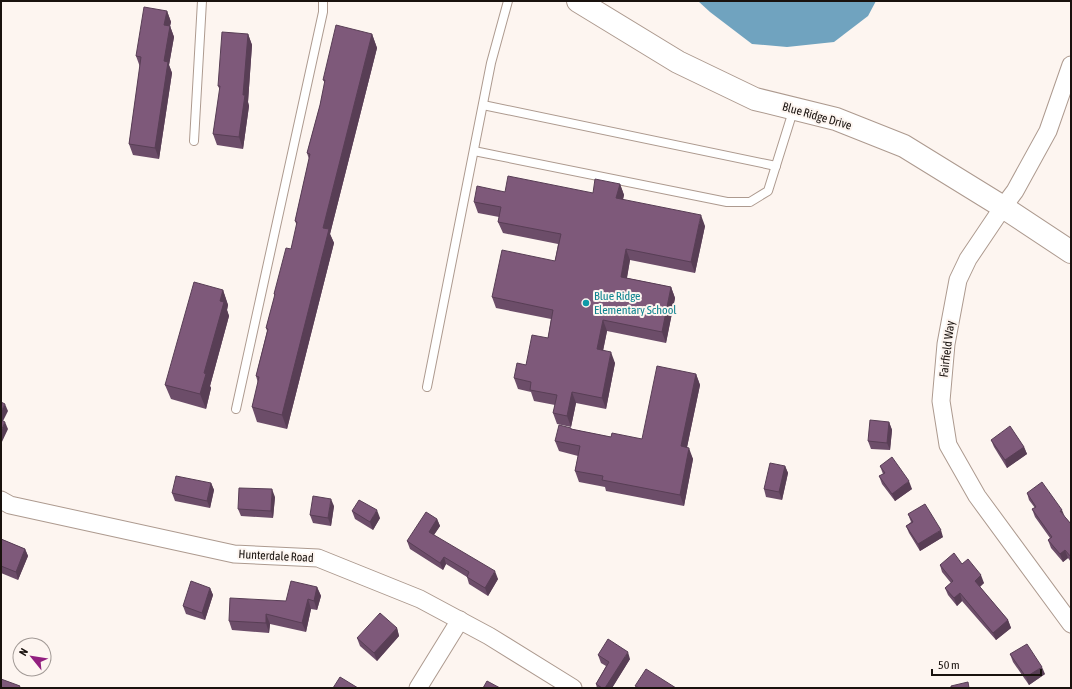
<svg xmlns="http://www.w3.org/2000/svg" width="1072" height="689" viewBox="0 0 1072 689" font-family="'Asap Condensed',sans-serif">
<style>
.water{fill:#70a3bf}
.lines{fill:none;stroke-linecap:round;stroke-linejoin:round}
.lane-casing{stroke:#ad9a8f;stroke-width:10}
.street-casing{stroke:#ad9a8f;stroke-width:19}
.secondary-casing{stroke:#ad9a8f;stroke-width:24}
.lane{stroke:#fff;stroke-width:8}
.street{stroke:#fff;stroke-width:17}
.secondary{stroke:#fff;stroke-width:22}
.wall{fill:#6c4d69}
.shaded-wall{fill:#583e55}
.building{fill:#7e597a;stroke:#583e55}
.culture-dot{fill:#0f9aa8;stroke:#fdf5f0;stroke-width:1.5}
.labels{text-anchor:middle;stroke-width:4;stroke-linejoin:round;paint-order:stroke}
.street-label{font-size:12px;fill:#19120e;stroke:#fdf5f0}
.culture-label{font-size:12px;fill:#0d838f;stroke:#fdf5f0;text-anchor:start}
</style>
<rect width="100%" height="100%" fill="#fdf5f0"/>
<path class="water" d="M698,1H876L868,16L834,42L787,47L752,44L710,12Z"/>
<g class="lines">
<defs>
<g id="lane">
<path d="M483,105L776,166"/>
<path d="M194,141L202,1"/>
<path d="M474,151L727,202H750L768,191L794,108"/>
<path d="M427,387L491,63L508,1"/>
<path d="M236,409L323,12V1"/>
</g>
<g id="street">
<path d="M1071,65L1048,131L1015,191L1003,207L968,259L958,280L946,344L941,401L948,445L977,496L1071,624"/>
<path d="M1,500L10,505L234,554L318,558L420,599L489,636L573,688"/>
<path d="M418,688L460,620"/>
</g>
<path id="secondary" d="M578,1L678,62L755,99L836,119L904,146L1003,207L1071,252"/>
</defs>
<use href="#lane" class="lane-casing"/>
<use href="#street" class="street-casing"/>
<use href="#secondary" class="secondary-casing"/>
<use href="#lane" class="lane"/>
<use href="#street" class="street"/>
<use href="#secondary" class="secondary"/>
</g>
<g class="wall">
<path d="M167,11L171,22L170,26L174,37L169,65L172,73L159,159L133,155L129,144L140,67L136,56Z"/>
<path d="M248,34L252,45L248,102L249,106L243,149L217,145L213,134L220,90L218,86Z"/>
<path d="M372,34L377,48L330,234L334,243L287,429L257,422L252,407L258,383L256,376L267,331L266,328L275,296L274,294L291,249L297,226L295,221L309,159L307,153L320,105L325,83L323,80Z"/>
<path d="M620,184L624,195L623,200L705,226L695,273L630,260L627,278L671,287L675,298L666,343L607,331L603,351L615,363L606,409L576,403L571,427L557,424L553,413L555,405L534,401L531,392L518,389L514,378L526,365L548,338L551,319L496,308L492,297L555,261L558,244L503,233L498,222L499,217L478,213L474,202L593,193Z"/>
<path d="M223,290L228,305L227,310L229,316L210,386L211,388L206,409L171,399L165,385Z"/>
<path d="M696,374L700,385L687,447L693,459L684,506L606,491L605,487L579,482L575,471L578,456L559,451L555,441L571,428V429L611,437L642,439Z"/>
<path d="M889,422L892,430L890,450L871,449L868,441Z"/>
<path d="M991,440L1024,447L1027,454L1007,468L994,447Z"/>
<path d="M785,466L788,473L782,500L766,497L764,489Z"/>
<path d="M880,466L912,489L895,501L882,484L879,476L883,474Z"/>
<path d="M211,483L214,490L210,508L175,501L172,493Z"/>
<path d="M1027,493L1065,517L1071,524V562L1068,558L1063,562L1051,548L1048,540L1050,538L1035,517L1032,509L1035,508L1029,500Z"/>
<path d="M275,497L273,518L241,516L238,509Z"/>
<path d="M334,506L331,526L313,523L310,515Z"/>
<path d="M352,511L380,518L373,530L355,519Z"/>
<path d="M908,514L943,537L920,551L909,533L906,526L911,522Z"/>
<path d="M437,519L440,526L434,535L498,579L488,596L469,584L467,577L446,564L443,570L410,549L407,541Z"/>
<path d="M1,539L25,549L28,556L18,580L1,573Z"/>
<path d="M962,564L984,583L980,587L1008,620L1011,628L996,640L962,601L957,606L948,595L945,588L951,583L942,572L940,565Z"/>
<path d="M317,587L321,596L317,610L311,609L306,632L270,624L269,633L232,630L229,621L286,601Z"/>
<path d="M210,588L213,595L205,620L186,614L183,606Z"/>
<path d="M397,628L399,636L377,661L360,646L357,638Z"/>
<path d="M1010,654L1045,674L1029,685L1013,662Z"/>
<path d="M598,655L630,659L612,688H597L596,684L606,666L601,663Z"/>
</g>
<g class="shaded-wall">
<path d="M167,11L171,22L170,26L174,37L169,65L172,73L159,159L155,148L164,61V25Z"/>
<path d="M248,34L252,45L248,102L249,106L243,149L239,137L243,95Z"/>
<path d="M372,34L377,48L330,234L334,243L287,429L282,415L323,228Z"/>
<path d="M620,184L624,195L620,209L616,198Z"/>
<path d="M701,215L705,226L695,273L691,262Z"/>
<path d="M626,249L630,260L625,288L621,277Z"/>
<path d="M671,287L675,298L666,343L662,332Z"/>
<path d="M223,290L228,305L227,310L229,316L210,386L211,388L206,409L200,394L220,301Z"/>
<path d="M603,320L607,331L601,360L597,349Z"/>
<path d="M611,352L615,363L606,409L602,398Z"/>
<path d="M696,374L700,385L685,457L681,446Z"/>
<path d="M572,392L576,403L571,427L567,416Z"/>
<path d="M5,404L8,411L1,425V412Z"/>
<path d="M5,422L8,429L1,444V431Z"/>
<path d="M889,422L892,430L890,450L887,443Z"/>
<path d="M1024,447L1027,454L1007,468L1005,460Z"/>
<path d="M689,448L693,459L684,506L680,495Z"/>
<path d="M785,466L788,473L782,500L779,492Z"/>
<path d="M909,481L912,489L895,501L892,494Z"/>
<path d="M211,483L214,490L210,508L207,501Z"/>
<path d="M272,489L275,497L273,518L271,511Z"/>
<path d="M331,499L334,506L331,526L328,518Z"/>
<path d="M377,510L380,518L373,530L370,522Z"/>
<path d="M1062,510L1065,517L1060,511Z"/>
<path d="M437,519L440,526L431,539L429,532Z"/>
<path d="M941,530L943,537L920,551L918,544Z"/>
<path d="M25,549L28,556L18,580L16,572Z"/>
<path d="M1065,550L1068,558L1063,562L1060,554Z"/>
<path d="M444,557L446,564L443,570L440,563Z"/>
<path d="M495,571L498,579L488,596L485,588Z"/>
<path d="M981,575L984,583L978,588L975,581Z"/>
<path d="M317,587L321,596L317,610L314,601Z"/>
<path d="M210,588L213,595L205,620L202,613Z"/>
<path d="M960,593L962,601L957,606L954,598Z"/>
<path d="M308,599L311,609L306,632L302,623Z"/>
<path d="M266,614L270,624L269,633L266,623Z"/>
<path d="M1008,620L1011,628L996,640L993,633Z"/>
<path d="M397,628L399,636L377,661L374,653Z"/>
<path d="M628,652L630,659L612,688H605Z"/>
<path d="M1042,667L1045,674L1029,685L1026,677Z"/>
</g>
<g class="building">
<path d="M144,7L167,11L164,25L170,26L164,61L168,62L155,148L129,144L141,57L136,56Z"/>
<path d="M336,25L372,34L323,228L329,229L282,415L252,407L259,377L256,376L268,329L266,328L275,294H274L286,248L291,249L297,222L295,221L310,154L307,153L320,105L325,80H323Z"/>
<path d="M222,32L248,34L243,95H245L239,137L213,134L220,86H218Z"/>
<path d="M508,176L593,193L595,179L620,184L616,198L701,215L691,262L626,249L621,277L671,287L662,332L603,320L597,349L611,352L602,398L572,392L567,416L553,413L557,395L530,390L531,382L514,378L517,363L526,365L532,335L548,338L553,310L492,297L502,250L555,261L561,234L498,222L501,207L474,202L477,186L505,192Z"/>
<path d="M194,282L223,290L220,301L224,302L204,373L206,374L200,394L165,385Z"/>
<path d="M657,366L696,374L681,446L689,448L680,495L602,480L603,476L575,471L580,446L555,441L559,425L571,428V429L611,437L612,433L642,439Z"/>
<path d="M1,402L5,404L1,412Z"/>
<path d="M1,420L5,422L1,431Z"/>
<path d="M870,420L889,422L887,443L868,441Z"/>
<path d="M1010,426L1024,447L1005,460L991,440Z"/>
<path d="M892,457L909,481L892,494L879,476L885,473L880,466Z"/>
<path d="M770,463L785,466L779,492L764,489Z"/>
<path d="M176,476L211,483L207,501L172,493Z"/>
<path d="M1042,482L1062,510L1060,511L1071,524V557L1065,550L1060,554L1048,540L1052,537L1032,509L1036,507L1027,493Z"/>
<path d="M239,488L272,489L271,511L238,509Z"/>
<path d="M313,496L331,499L328,518L310,515Z"/>
<path d="M359,500L377,510L370,522L352,511Z"/>
<path d="M925,504L941,530L918,544L906,526L913,522L908,514Z"/>
<path d="M426,512L437,519L429,532L495,571L485,588L467,577L469,572L444,557L440,563L407,541Z"/>
<path d="M1,539L25,549L16,572L1,566Z"/>
<path d="M954,553L962,564L968,559L981,575L975,581L1008,620L993,633L960,593L954,598L945,588L953,581L940,565Z"/>
<path d="M191,581L210,588L202,613L183,606Z"/>
<path d="M291,581L317,587L314,601L308,599L302,623L266,614V623L229,621L230,598L286,601Z"/>
<path d="M380,613L397,628L374,653L357,638Z"/>
<path d="M608,639L628,652L605,688H602L596,684L609,662L598,655Z"/>
<path d="M1027,644L1042,667L1026,677L1010,654Z"/>
<path d="M646,669L676,688H639L635,686Z"/>
<path d="M340,677L358,688H333Z"/>
<path d="M1,679L20,686L19,688H1Z"/>
<path d="M487,681L500,688H483Z"/>
<path d="M968,682L969,688H951V686Z"/>
</g>
<circle class="culture-dot" cx="586" cy="303" r="4"/>
<g class="labels">
<g class="street-label">
<text transform="translate(817 116) rotate(16)" y="4">Blue Ridge Drive</text>
<text transform="translate(947 349) rotate(-83)" y="4">Fairfield Way</text>
<text transform="translate(276 556) rotate(3)" y="4">Hunterdale Road</text>
</g>
<g class="culture-label">
<text x="594" y="300">Blue Ridge<tspan x="594" dy="14">Elementary School</tspan></text>
</g>
</g>
<rect width="1072" height="689" fill="none" stroke="#19120e" stroke-width="4"/>
<g transform="translate(32 657) rotate(300)"><circle r="19" fill="#fdf5f0" stroke="#a29a96"/>
<path d="M0-3L7 15L0 10L-7 15Z" fill="#921f7f"/>
<text y="-6" font-size="11" font-weight="bold" text-anchor="middle" fill="#19120e">N</text>
</g>
<path d="M932 669v6h109v-6" fill="none" stroke="#19120e" stroke-width="2"/>
<text x="938" y="669" font-size="12" fill="#19120e" stroke="#fdf5f0" stroke-width="3" paint-order="stroke">50 m</text>
</svg>
